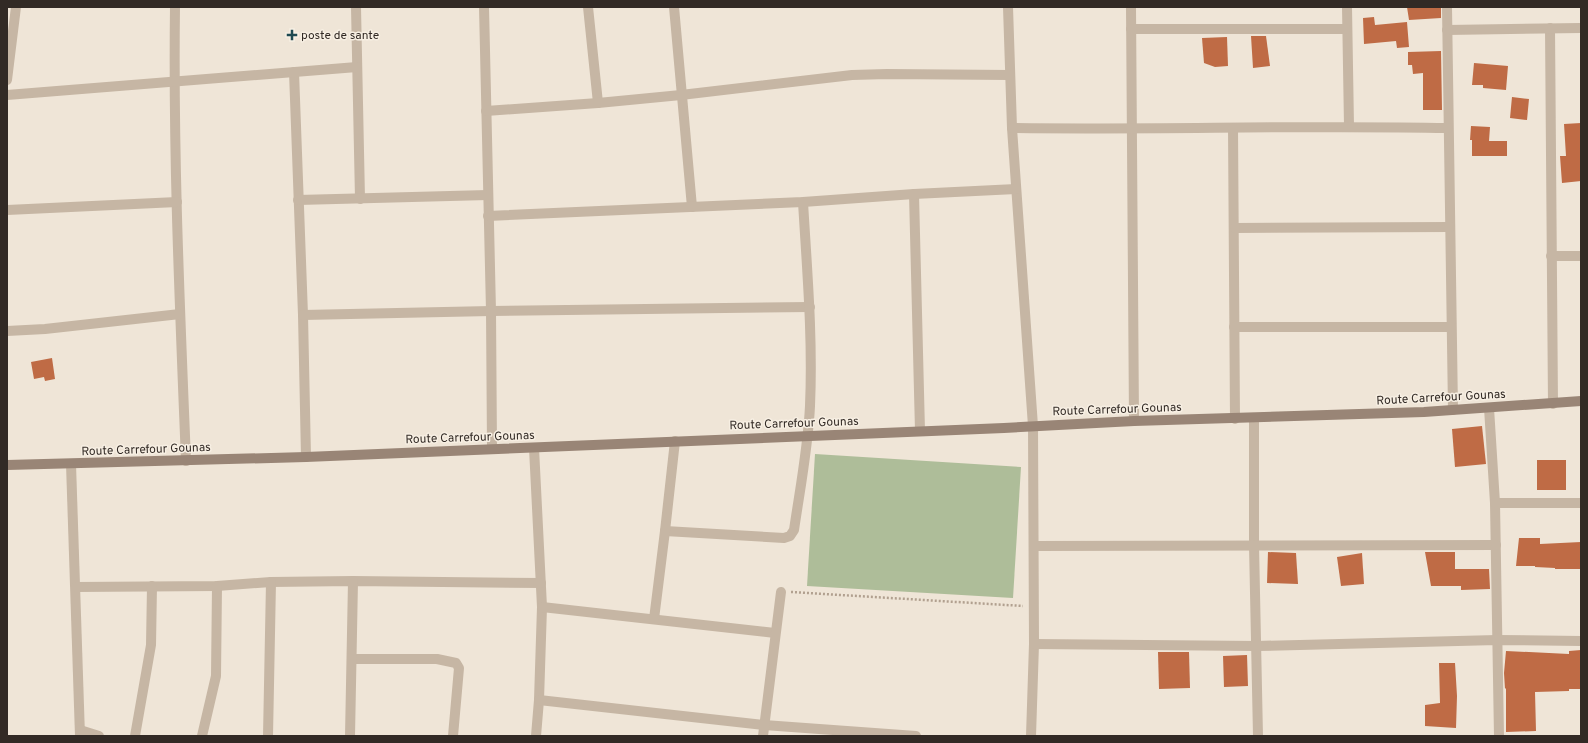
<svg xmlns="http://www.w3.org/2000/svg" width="1588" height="743" viewBox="0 0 1588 743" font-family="Overpass,sans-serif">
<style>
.green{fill:#aebd99}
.building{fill:#bf6b45}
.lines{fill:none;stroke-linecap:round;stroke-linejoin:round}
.path{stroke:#b1a08f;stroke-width:2.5;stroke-dasharray:2 2;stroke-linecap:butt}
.minor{stroke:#c6b6a4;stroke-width:10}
.secondary{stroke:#998576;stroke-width:10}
.poi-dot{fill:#1e4950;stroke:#f7efe3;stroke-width:1.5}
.labels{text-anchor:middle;stroke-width:3;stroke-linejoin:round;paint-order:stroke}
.poi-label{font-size:12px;fill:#322a25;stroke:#f7efe3;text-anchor:start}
.street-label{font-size:12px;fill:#322a25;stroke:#f7efe3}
</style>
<rect width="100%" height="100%" fill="#efe5d7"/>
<path class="green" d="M815,454L1021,467L1013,598L807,586Z"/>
<g class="building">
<path d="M1407,7H1441V18L1409,20Z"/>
<path d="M1374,17L1375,25L1407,22L1409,47L1397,48L1396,41L1364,44L1363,18Z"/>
<path d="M1251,36H1266L1270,66L1253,68Z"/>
<path d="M1227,37L1228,66L1215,67L1204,63L1202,38Z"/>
<path d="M1441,51L1442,110H1423V73L1413,74L1412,65H1408V52Z"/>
<path d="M1474,63L1508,66L1506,90L1483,88V85H1472Z"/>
<path d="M1512,97L1529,99L1527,120L1510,118Z"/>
<path d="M1581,123V181L1562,183L1560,156H1566L1564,124Z"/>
<path d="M1471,126L1490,127L1489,141H1507V156H1472V140H1470Z"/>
<path d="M52,358L55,379L45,381L44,377L34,379L31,362Z"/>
<path d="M1482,426L1486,464L1455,467L1452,429Z"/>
<rect x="1537" y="460" width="29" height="30"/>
<path d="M1519,538H1540V544L1581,542V569H1555V568L1535,567V566H1516Z"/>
<path d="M1268,552L1296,553L1298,584L1267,583Z"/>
<path d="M1425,552H1455V569H1489L1490,589L1461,590V586H1431Z"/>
<path d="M1362,553L1364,584L1341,586L1337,557Z"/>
<path d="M1581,650V689H1569V691L1535,692L1536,731L1506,732V688L1505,689L1504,673L1506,651L1569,654V651Z"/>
<path d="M1158,652H1189L1190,688L1159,689Z"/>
<path d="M1247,655L1248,686L1224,687L1223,656Z"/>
<path d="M1439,663H1455L1457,696L1456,728L1425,726V705L1440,703Z"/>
</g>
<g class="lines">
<path class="path" d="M791,592L1023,606"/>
<g class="minor">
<path d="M175,7C173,158 180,310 186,461"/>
<path d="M356,7L360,199"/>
<path d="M484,7L491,311L492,449"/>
<path d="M588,7L598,103"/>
<path d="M674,7L692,207"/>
<path d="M1008,7L1012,128L1033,426L1034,644L1031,736"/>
<path d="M1131,7L1134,421"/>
<path d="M1347,7L1349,126"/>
<path d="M1447,7L1453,410"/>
<path d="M1550,28L1553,404"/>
<path d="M1131,29H1346"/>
<path d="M1447,30L1581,28"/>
<path d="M294,72L303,315L306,457"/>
<path d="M7,80L16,7"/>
<path d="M7,95L357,67"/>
<path d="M486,111L598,103L681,95L852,75L887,74L1010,75"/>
<path d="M1012,128C1157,130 1303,125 1448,128"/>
<path d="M1233,128L1235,419"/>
<path d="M914,194L920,431"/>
<path d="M298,200L488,195"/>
<path d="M7,210L177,202"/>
<path d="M488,216L803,202L914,194L1016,189"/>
<path d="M1235,228L1450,227"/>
<path d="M1551,256H1581"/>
<path d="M303,315L491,311L810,307"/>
<path d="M1234,327H1451"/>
<path d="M7,331L45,329L180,314"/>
<path d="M1489,408L1495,503L1499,736"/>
<path d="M1254,418V545L1258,736"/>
<path d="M534,448L542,607L539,700L536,736"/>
<path d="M71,464L80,736"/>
<path d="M1495,503H1581"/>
<path d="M665,531L784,538L790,536L794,530C800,489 808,448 810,406C813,338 807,270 803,202"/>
<path d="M1034,546L1496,545"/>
<path d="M76,587L217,586L271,582L353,581L541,583"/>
<path d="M542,607L775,633"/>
<path d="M654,619L665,531L675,441"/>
<path d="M1034,644L1257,646L1497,640L1581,641"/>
<path d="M352,659H437L456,663L459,668L453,736"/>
<path d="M539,700L764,725L916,736"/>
<path d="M80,730L99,736"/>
<path d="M135,736L151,645L152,586"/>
<path d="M202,736L216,676L217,586"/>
<path d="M268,736L271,582"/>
<path d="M350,736L353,581"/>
<path d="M763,736L781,592"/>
</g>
<path class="secondary" d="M7,465L306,457L1004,428L1134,421L1424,412L1581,401"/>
</g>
<path class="poi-dot" d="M290 29h4v4h4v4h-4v4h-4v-4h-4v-4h4z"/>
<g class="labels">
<g class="poi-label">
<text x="301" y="39">poste de sante</text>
</g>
<g class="street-label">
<text transform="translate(1441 397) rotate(-3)" y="4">Route Carrefour Gounas</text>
<text transform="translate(1117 409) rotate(-2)" y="4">Route Carrefour Gounas</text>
<text transform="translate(794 423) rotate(-2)" y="4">Route Carrefour Gounas</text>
<text transform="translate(470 437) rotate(-2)" y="4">Route Carrefour Gounas</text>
<text transform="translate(146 449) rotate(-2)" y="4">Route Carrefour Gounas</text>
</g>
</g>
<rect width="1588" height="743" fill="none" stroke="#322a25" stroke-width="16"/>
</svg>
